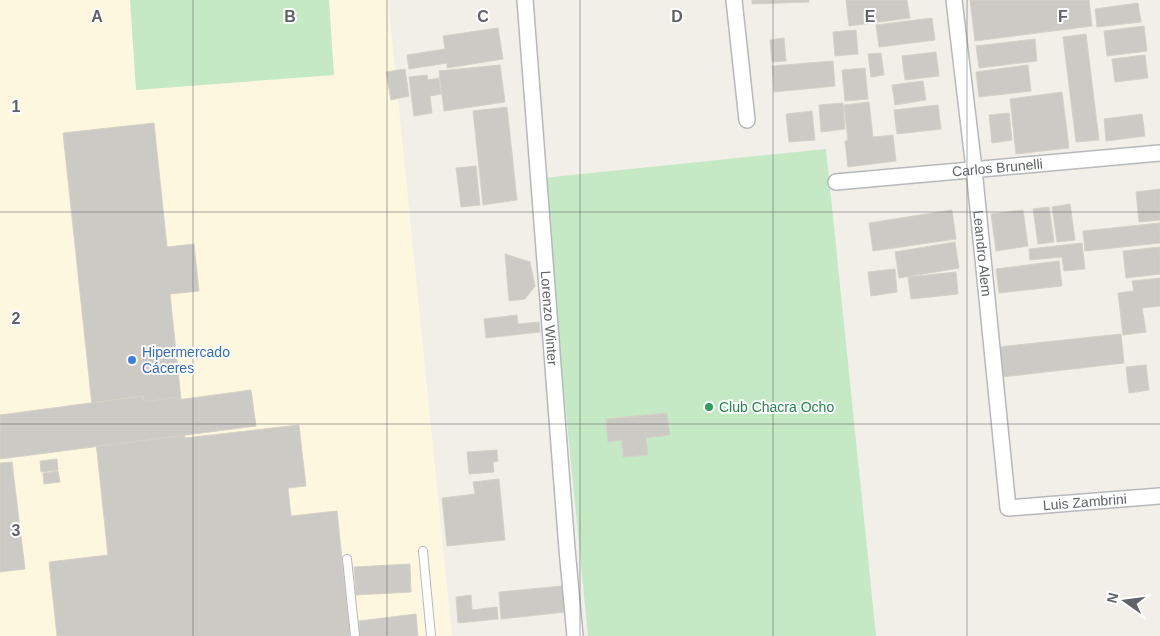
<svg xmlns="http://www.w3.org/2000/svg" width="1160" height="636" viewBox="0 0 1160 636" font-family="Arial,sans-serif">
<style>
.commercial{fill:#fef7e0}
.green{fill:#c5e8c5}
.building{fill:#cccac5;stroke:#d6d1c6}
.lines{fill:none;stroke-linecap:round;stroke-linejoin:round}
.service-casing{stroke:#b5b8bc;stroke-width:10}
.minor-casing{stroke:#b5b8bc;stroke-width:18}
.service{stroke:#fff;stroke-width:8}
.minor{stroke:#fff;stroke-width:15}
.grid{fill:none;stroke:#5f6368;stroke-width:1;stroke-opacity:0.55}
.shop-dot{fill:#3f7fe0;stroke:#fff;stroke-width:2}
.leisure-dot{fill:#2e9e5b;stroke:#fff;stroke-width:2}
.labels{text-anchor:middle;stroke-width:4;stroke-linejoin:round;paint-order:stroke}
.street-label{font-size:14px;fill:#5f6368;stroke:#fff}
.shop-label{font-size:14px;fill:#366cbe;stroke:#fff;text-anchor:start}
.leisure-label{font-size:14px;fill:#27864d;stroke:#fff;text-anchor:start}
.grid-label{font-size:16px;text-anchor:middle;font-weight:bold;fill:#5f6368;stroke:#fff;stroke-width:4;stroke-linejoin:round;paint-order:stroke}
</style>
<rect width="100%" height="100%" fill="#f1efe8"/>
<path class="commercial" d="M0,0H388L452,636H0Z"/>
<g class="green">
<path d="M130,0H329L334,75L136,90Z"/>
<path d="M826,149L876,636H588L543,178Z"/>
</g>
<g class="building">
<path d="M752,0H809V2L752,4Z"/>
<path d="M846,0H907L910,18L849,26Z"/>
<path d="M970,0H1089L1092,26L975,41Z"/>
<path d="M1138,3L1141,22L1097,27L1095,9Z"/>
<path d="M932,18L935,40L879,47L876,25Z"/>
<path d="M1144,26L1147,51L1107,56L1104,31Z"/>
<path d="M498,28L503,59L447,68V63L409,69L407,55L445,49L443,36Z"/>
<path d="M856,30L858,54L835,56L833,32Z"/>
<path d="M1086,34L1099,140L1076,142L1063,37Z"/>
<path d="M784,38L786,61L772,62L770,40Z"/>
<path d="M1035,39L1037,61L979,68L976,46Z"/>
<path d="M936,52L939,76L905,80L902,56Z"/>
<path d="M881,53L884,75L871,77L868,54Z"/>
<path d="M1145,55L1148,78L1115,82L1112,59Z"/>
<path d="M833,61L835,86L774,92L772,66Z"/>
<path d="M500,65L505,102L444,111L439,71Z"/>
<path d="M1028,65L1031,91L979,97L976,72Z"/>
<path d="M865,68L868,99L845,101L842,70Z"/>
<path d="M405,69L409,96L391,100L386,72Z"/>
<path d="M427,75L428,80L439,78L441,94L430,96L432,113L414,116L409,77Z"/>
<path d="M923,81L926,100L895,105L892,85Z"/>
<path d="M1062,92L1069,148L1016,154L1010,99Z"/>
<path d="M869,102L873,137L893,135L896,161L848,167L845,141L848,140L844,105Z"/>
<path d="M843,103L845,129L821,132L819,105Z"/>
<path d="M938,105L941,129L897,134L894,110Z"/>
<path d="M507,107L517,200L483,205L473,111Z"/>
<path d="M812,111L815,140L789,142L786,114Z"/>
<path d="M1009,113L1012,140L992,143L989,115Z"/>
<path d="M1142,114L1145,136L1106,141L1104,119Z"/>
<path d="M154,123L167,247L194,244L199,291L170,294L185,438L299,425L306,486L288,488L291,516L337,511L350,636H57L49,562L108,555L63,133Z"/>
<path d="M476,166L480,205L461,207L456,168Z"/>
<path d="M1160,189V220L1139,222L1136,192Z"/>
<path d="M1070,204L1075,240L1057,242L1052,207Z"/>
<path d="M1049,207L1054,242L1038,244L1033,209Z"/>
<path d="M952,210L956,239L873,251L869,223Z"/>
<path d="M1023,210L1028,246L996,251L991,214Z"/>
<path d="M1160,223V243L1085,251L1083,231Z"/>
<path d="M955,242L959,268L899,278L895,252Z"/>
<path d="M1082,243L1085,269L1064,271L1062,257L1030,260L1029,249Z"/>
<path d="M1160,247V274L1126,278L1123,251Z"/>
<path d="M505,254L530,262L535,286L525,299L509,301Z"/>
<path d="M1059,261L1062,286L999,293L996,269Z"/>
<path d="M895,269L897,292L871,296L868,272Z"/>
<path d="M956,272L958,294L911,299L908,277Z"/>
<path d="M1160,278V306L1142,308L1146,332L1123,335L1118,293L1134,291L1132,281Z"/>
<path d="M517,315L518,324L539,322L540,332L486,338L484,319Z"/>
<path d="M1121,334L1124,363L1002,377L998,347Z"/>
<path d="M1146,365L1149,390L1129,393L1126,367Z"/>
<path d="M251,390L256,426L0,459V415L143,396L144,402L177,397V400Z"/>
<path d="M667,413L670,435L646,438L648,455L623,457L622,440L608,442L606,419Z"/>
<path d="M497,450L498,461L493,462L494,472L469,474L467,452Z"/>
<path d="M57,459L58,470L41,472L40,461Z"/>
<path d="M12,462L25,569L0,572V463Z"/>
<path d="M58,471L60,482L44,484L43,473Z"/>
<path d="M499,479L505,540L447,546L442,498L475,494L473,482Z"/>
<path d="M410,564L411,592L356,595L354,567Z"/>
<path d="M562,586L565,612L501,619L499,592Z"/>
<path d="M471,595L472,610L497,607L498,619L458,623L456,597Z"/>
<path d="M416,614L418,636H360L359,621Z"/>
</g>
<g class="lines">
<defs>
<g id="service">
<path d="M423,551L431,636"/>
<path d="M347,559L355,636"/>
</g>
<g id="minor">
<path id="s1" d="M525,0L567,549L575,636"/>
<path d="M734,0L747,120"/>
<path id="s2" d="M954,0L974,169L1008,508L1160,496"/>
<path id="s3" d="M836,182L1160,153"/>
</g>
</defs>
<use href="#service" class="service-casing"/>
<use href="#minor" class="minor-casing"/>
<use href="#service" class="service"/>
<use href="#minor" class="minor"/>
</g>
<path class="grid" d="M193,0V636M387,0V636M580,0V636M773,0V636M967,0V636M0,212H1160M0,424H1160"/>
<circle class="shop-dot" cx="132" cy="360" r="5"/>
<circle class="leisure-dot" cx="709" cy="407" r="5"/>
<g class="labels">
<g class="street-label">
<text dy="5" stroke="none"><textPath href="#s3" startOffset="162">Carlos Brunelli</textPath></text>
<text dy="5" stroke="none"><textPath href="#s2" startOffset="255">Leandro Alem</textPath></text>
<text dy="5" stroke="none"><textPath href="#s1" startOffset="319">Lorenzo Winter</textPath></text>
<text dy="5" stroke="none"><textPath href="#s2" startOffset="588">Luis Zambrini</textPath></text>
</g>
<g class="shop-label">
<text x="142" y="357">Hipermercado<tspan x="142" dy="16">Cáceres</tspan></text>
</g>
<g class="leisure-label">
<text x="719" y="412">Club Chacra Ocho</text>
</g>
</g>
<g class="grid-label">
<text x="97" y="22">A</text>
<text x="290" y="22">B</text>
<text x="483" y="22">C</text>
<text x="677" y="22">D</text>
<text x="870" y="22">E</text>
<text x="1063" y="22">F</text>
<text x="16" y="112">1</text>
<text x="16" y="324">2</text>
<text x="16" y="536">3</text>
</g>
<g transform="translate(1125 601) rotate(284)" stroke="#ffffff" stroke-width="4" paint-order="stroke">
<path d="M0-4L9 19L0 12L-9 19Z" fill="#5f6368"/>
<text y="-8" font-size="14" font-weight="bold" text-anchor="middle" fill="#5f6368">N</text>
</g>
</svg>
